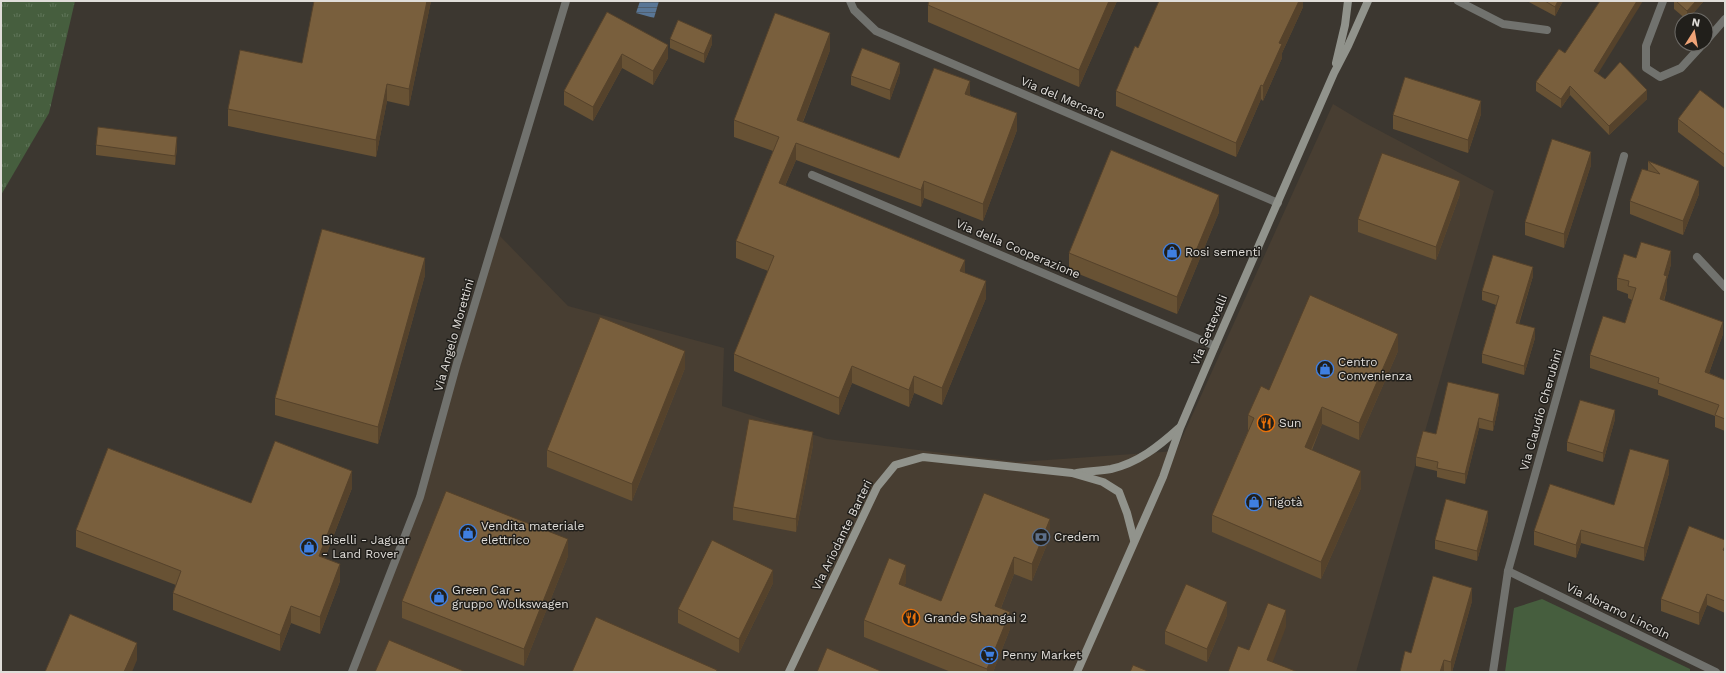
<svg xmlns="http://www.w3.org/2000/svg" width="1726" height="673" viewBox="0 0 1726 673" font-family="'Work Sans',sans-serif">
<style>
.built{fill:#483e32}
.grass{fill:url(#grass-tufts)}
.park{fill:#465e3e}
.water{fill:url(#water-rules)}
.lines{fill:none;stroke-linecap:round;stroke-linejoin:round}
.street{stroke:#71726e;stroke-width:8}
.secondary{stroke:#91938c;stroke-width:8}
.wall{fill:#685234}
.shaded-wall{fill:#55422b}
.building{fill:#795f3d;stroke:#55422b}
.labels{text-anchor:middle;stroke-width:3;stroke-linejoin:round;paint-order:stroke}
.street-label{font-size:12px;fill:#e0ddd9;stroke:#211f1b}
.poi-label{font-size:12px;fill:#e0ddd9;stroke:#211f1b;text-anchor:start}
</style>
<defs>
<pattern id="grass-tufts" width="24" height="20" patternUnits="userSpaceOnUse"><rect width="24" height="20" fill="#465e3e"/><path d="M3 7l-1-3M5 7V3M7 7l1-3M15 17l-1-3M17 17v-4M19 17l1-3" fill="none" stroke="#607559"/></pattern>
<pattern id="water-rules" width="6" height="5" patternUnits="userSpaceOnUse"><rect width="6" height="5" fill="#597696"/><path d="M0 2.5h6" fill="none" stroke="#4f5f70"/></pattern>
</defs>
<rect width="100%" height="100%" fill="#3c3730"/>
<path class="built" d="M1333,104L1363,122L1494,191L1356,672H355L420,497L497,233L568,306L724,348L722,406L827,439L1019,462L1176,451Z"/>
<path class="grass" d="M1,1H75L49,113L1,195Z"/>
<path class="park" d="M1542,599L1690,669V672H1505L1514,608Z"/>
<path class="water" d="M640,1H659L654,18L636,13Z"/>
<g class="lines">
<g class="street">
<path d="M850,1L854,10L876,31L1278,203"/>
<path d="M1458,1L1503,24L1547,30"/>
<path d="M1663,1L1646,46V68L1660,77L1681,68L1703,44"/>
<path d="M1706,41L1725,19"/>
<path d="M812,175L1215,346"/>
<path d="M1697,257L1725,287"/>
<path d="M1508,571L1716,672"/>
<path d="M352,672L420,497L457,363L566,1"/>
<path d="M1493,672L1508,571L1624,156"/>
</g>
<g class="secondary">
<path d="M1336,63L1345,25L1348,1"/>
<path d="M1077,473C1088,471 1100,471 1111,469C1138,463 1159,446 1179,428"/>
<path d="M789,672L877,487L895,465L923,457L1072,473L1103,482L1119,492L1127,513L1134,540"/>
<path d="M1077,672L1163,477L1180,428L1215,346L1334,73L1348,46L1368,1"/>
</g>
</g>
<g class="wall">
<path d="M431,1L409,106L387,101L376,157L228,126V109L302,63Z"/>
<path d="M1117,1L1079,87L928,22V5Z"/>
<path d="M1303,1V7L1282,53V58L1263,101L1261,99L1236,157L1116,106V91L1138,48Z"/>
<path d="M1527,1H1563L1555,16Z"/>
<path d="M1674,1H1704L1687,20L1674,9Z"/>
<path d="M607,12L668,58L653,85L622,68L593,121L564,105V91Z"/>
<path d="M670,39L712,44L704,63L670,48Z"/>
<path d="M830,50L803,122L899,158L970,95L1017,130L983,221L924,198L921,207L796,160L785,186L965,273L986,298L942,405L914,393L909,407L852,383L839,415L734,371V354L768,271L736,258V241L773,151L734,137V120Z"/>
<path d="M900,72L890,100L851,85V76Z"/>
<path d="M1598,74L1605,79L1647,99L1609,135L1570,95L1561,108L1536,91V82Z"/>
<path d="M1725,109V168L1678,132V119Z"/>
<path d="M1481,114L1468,153L1393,129V115Z"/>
<path d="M96,145L177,147L175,165L96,155Z"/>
<path d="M1648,161L1699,194L1683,235L1630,214V201L1648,170Z"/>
<path d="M1591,165L1564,248L1525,235V222Z"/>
<path d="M1460,194L1436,260L1358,232V219Z"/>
<path d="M1219,212L1177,314L1069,270V253Z"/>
<path d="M1636,258L1671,264L1667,279V289L1664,301L1723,334L1709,373L1725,380V431L1715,427V416L1658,395V390L1590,368V355L1625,323L1632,300L1628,298V294L1617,290V278Z"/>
<path d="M425,275L378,444L275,415V398Z"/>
<path d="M1533,276L1519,324L1535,338L1524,375L1482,363V354L1496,305L1482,300V291Z"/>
<path d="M1398,351L1359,440L1322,424L1312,450L1361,488L1321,579L1212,532V515L1248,431V415L1269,390Z"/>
<path d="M685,368L632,501L547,467V450Z"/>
<path d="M1499,403L1493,431L1479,428L1465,484L1437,477V471L1416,466V457L1436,434Z"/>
<path d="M1615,419L1603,462L1567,451V442Z"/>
<path d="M813,445L796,532L733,520V507Z"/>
<path d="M1669,473L1644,561L1581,543L1576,558L1534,545V531L1614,505Z"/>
<path d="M352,488L325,558L340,581L320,634L291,623L280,651L173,610V593L176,585L76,547V530Z"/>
<path d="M1488,520L1477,561L1435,549V540Z"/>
<path d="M1050,537L1032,581L1014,574L1001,608L1010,629L993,672H951L864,637V620L906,582L904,587L941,601Z"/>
<path d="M1725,540V613L1707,605L1699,625L1661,611V599Z"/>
<path d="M568,556L524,666L402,618V601Z"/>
<path d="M773,583L739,653L678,623V609Z"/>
<path d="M1472,601L1452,672H1400L1411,653Z"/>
<path d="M1227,615L1207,662L1165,644V631Z"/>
</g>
<g class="shaded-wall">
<path d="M427,1H431L409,106V89Z"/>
<path d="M1109,1H1117L1079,87V70Z"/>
<path d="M1299,1H1303V7L1282,53V58L1263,101V86L1279,43Z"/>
<path d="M1558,1H1563L1555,16V7Z"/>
<path d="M1637,1H1643L1594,80V71Z"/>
<path d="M1696,1H1704L1687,20V11Z"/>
<path d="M830,33V50L797,137V120Z"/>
<path d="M712,35V44L704,63V54Z"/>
<path d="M668,45V58L653,85V71Z"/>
<path d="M622,54V68L593,121V107Z"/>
<path d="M900,63V72L890,100V90Z"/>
<path d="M970,81V98L965,94Z"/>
<path d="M387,84V101L376,157V140Z"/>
<path d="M1261,85V99L1236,157V143Z"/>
<path d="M1570,86V95L1561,108V99Z"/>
<path d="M1647,90V99L1609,135V126Z"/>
<path d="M1481,101V114L1468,153V140Z"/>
<path d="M1017,113V130L983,221V204Z"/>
<path d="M177,137V147L175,165V156Z"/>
<path d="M796,143V160L779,200V183Z"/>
<path d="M1591,152V165L1564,248V234Z"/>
<path d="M924,181V198L921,207V190Z"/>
<path d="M1460,181V194L1436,260V247Z"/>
<path d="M1699,181V194L1683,235V221Z"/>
<path d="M1219,195V212L1177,314V297Z"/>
<path d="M1671,251V264L1667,279V289L1660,312V299L1664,275Z"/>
<path d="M425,258V275L378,444V427Z"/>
<path d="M965,260V277L960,271Z"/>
<path d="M1533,267V276L1516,332V323Z"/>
<path d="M986,281V298L942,405V388Z"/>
<path d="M1723,322V334L1705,384V372Z"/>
<path d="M1535,328V338L1524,375V366Z"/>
<path d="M1398,334V351L1359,440V423Z"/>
<path d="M685,351V368L632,501V484Z"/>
<path d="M852,366V383L839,415V398Z"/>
<path d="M914,376V393L909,407V390Z"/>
<path d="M1499,394V403L1493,431V422Z"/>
<path d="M1322,407V424L1305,464V447Z"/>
<path d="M1615,410V419L1603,462V453Z"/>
<path d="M1479,418V428L1465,484V474Z"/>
<path d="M813,432V445L796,532V519Z"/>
<path d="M1669,460V473L1644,561V548Z"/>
<path d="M352,471V488L319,573V556Z"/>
<path d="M1361,471V488L1321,579V562Z"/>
<path d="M1488,511V520L1477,561V551Z"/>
<path d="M1050,519V537L1032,581V564Z"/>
<path d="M1581,530V543L1576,558V545Z"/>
<path d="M568,539V556L524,666V649Z"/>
<path d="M1014,557V574L995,623V606Z"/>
<path d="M340,564V581L320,634V617Z"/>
<path d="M906,565V582L899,601V584Z"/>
<path d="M773,570V583L739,653V639Z"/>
<path d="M1472,588V601L1452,672H1451V662Z"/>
<path d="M1707,594V605L1699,625V613Z"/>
<path d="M1227,602V615L1207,662V649Z"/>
<path d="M291,606V623L280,651V635Z"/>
<path d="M1286,610V627L1269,672L1267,660Z"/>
<path d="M1010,612V629L993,672H987V669Z"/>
<path d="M137,643V660L132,672H124Z"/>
<path d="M1444,660V672H1440Z"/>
</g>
<g class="building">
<path d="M314,1H427L409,89L387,84L376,140L228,109L240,50L302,63Z"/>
<path d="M929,1H1109L1079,70L928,5Z"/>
<path d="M1159,1H1299L1279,43L1282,44L1263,86L1261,85L1236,143L1116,91L1135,46L1138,48Z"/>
<path d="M1545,1H1558L1555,7Z"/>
<path d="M1600,1H1637L1594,71L1605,79L1620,62L1647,90L1609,126L1570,86L1561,99L1536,82L1559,49L1565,53Z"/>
<path d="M1676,1H1696L1687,11Z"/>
<path d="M607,12L668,45L653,71L622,54L593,107L564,91Z"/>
<path d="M775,13L830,33L797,120L899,158L934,68L970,81L965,94L1017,113L983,204L924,181L921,190L796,143L779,183L965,260L960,271L986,281L942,388L914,376L909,390L852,366L839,398L734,354L774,256L736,241L779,137L734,120Z"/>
<path d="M678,20L712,35L704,54L670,39Z"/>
<path d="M862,48L900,63L890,90L851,76Z"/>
<path d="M1405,77L1481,101L1468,140L1393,115Z"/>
<path d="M1700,90L1725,109V155L1678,119Z"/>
<path d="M98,127L177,137L175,156L96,145Z"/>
<path d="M1552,139L1591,152L1564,234L1525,222Z"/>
<path d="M1111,150L1219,195L1177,297L1069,253Z"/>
<path d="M1382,153L1460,181L1436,247L1358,219Z"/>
<path d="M1648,161L1699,181L1683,221L1630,201L1642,169L1660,174Z"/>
<path d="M322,229L425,258L378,427L275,398Z"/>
<path d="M1641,242L1671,251L1664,275L1667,276L1660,299L1723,322L1705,372L1725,380V419L1715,415L1719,405L1658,383L1659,378L1590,355L1603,316L1625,323L1636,288L1628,286L1629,281L1617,278L1624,254L1636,258Z"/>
<path d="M1493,255L1533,267L1516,323L1535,328L1524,366L1482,354L1499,296L1482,291Z"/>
<path d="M1310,295L1398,334L1359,423L1322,407L1305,447L1361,471L1321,562L1212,515L1254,418L1248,415L1261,386L1269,390Z"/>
<path d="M600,317L685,351L632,484L547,450Z"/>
<path d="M1448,382L1499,394L1493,422L1479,418L1465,474L1437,468L1438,462L1416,457L1423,431L1436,434Z"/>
<path d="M1580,400L1615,410L1603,453L1567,442Z"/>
<path d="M749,419L813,432L796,519L733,507Z"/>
<path d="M275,441L352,471L319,556L340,564L320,617L291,606L280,635L173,593L181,571L76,530L108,448L251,503Z"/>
<path d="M1630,449L1669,460L1644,548L1581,530L1576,545L1534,531L1550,484L1614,505Z"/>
<path d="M446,491L568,539L524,649L402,601Z"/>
<path d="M984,493L1050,519L1032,564L1014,557L995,606L1010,612L987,669L864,620L889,558L906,565L899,584L941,601Z"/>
<path d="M1446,499L1488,511L1477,551L1435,540Z"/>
<path d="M1689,526L1725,540V546L1723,550L1725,551V601L1707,594L1699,613L1661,599Z"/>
<path d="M712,540L773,570L739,639L678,609Z"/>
<path d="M1433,576L1472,588L1451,662L1444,660L1440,672H1400L1405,651L1411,653Z"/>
<path d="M1186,584L1227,602L1207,649L1165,631Z"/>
<path d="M1268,603L1286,610L1267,660L1298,672H1228L1238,646L1249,650Z"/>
<path d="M70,614L137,643L124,672H45Z"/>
<path d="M596,617L717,670L716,672H572Z"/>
<path d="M389,640L466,672H375Z"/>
<path d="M827,648L883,672H817Z"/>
<path d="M1133,665L1150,672H1130Z"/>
</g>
<defs>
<symbol id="shop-ring" viewBox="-11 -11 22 22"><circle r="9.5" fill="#211f1b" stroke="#3f7fe0" stroke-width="1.5"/><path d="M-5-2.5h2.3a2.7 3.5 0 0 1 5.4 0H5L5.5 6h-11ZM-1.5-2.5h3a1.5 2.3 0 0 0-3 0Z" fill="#3f7fe0"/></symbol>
<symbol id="restaurant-ring" viewBox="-11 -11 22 22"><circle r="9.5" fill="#211f1b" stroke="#e8710a" stroke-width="1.5"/><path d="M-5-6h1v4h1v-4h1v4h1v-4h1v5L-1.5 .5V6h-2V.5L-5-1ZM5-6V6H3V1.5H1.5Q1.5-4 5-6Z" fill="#e8710a"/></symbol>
<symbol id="bank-ring" viewBox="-11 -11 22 22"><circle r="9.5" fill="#211f1b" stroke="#5c6f8a" stroke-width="1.5"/><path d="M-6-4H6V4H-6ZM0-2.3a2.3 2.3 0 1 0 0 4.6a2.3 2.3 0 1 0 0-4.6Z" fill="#5c6f8a"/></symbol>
<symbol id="supermarket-ring" viewBox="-11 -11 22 22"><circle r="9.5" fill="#211f1b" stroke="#3f7fe0" stroke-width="1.5"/><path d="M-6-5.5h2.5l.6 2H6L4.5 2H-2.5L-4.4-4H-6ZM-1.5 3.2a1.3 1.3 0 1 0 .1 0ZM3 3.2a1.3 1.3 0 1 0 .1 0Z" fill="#3f7fe0"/></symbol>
</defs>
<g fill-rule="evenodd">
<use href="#shop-ring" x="1162" y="242" width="20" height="20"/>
<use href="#shop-ring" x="1315" y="359" width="20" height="20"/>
<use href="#restaurant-ring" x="1256" y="413" width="20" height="20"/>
<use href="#shop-ring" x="1244" y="492" width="20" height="20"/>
<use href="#shop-ring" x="458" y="523" width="20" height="20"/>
<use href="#bank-ring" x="1031" y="527" width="20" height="20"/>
<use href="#shop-ring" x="299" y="537" width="20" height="20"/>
<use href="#shop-ring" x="429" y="587" width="20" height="20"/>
<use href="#restaurant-ring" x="901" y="608" width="20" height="20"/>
<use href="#supermarket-ring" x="979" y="645" width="20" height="20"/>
</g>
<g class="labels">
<g class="street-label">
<text transform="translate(1063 98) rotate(23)" y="4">Via del Mercato</text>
<text transform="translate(1018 249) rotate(23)" y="4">Via della Cooperazione</text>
<text transform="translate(1209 330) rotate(-67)" y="4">Via Settevalli</text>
<text transform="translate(454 335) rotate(-74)" y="4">Via Angelo Morettini</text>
<text transform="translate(1541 410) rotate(-74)" y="4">Via Claudio Cherubini</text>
<text transform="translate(842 535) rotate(-64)" y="4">Via Ariodante Barteri</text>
<text transform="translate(1618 611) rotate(26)" y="4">Via Abramo Lincoln</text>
</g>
<g class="poi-label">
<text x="1185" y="256">Rosi sementi</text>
<text x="1338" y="366">Centro<tspan x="1338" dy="14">Convenienza</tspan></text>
<text x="1279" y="427">Sun</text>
<text x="1267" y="506">Tigotà</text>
<text x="481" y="530">Vendita materiale<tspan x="481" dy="14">elettrico</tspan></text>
<text x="1054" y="541">Credem</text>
<text x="322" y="544">Biselli - Jaguar<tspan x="322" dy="14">- Land Rover</tspan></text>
<text x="452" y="594">Green Car -<tspan x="452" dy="14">gruppo Wolkswagen</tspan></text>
<text x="924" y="622">Grande Shangai 2</text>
<text x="1002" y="659">Penny Market</text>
</g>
</g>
<rect width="1726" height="673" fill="none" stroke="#e0ddd9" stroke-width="4"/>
<g transform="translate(1694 32) rotate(11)"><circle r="19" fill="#211f1b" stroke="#6d6b67"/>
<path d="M0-3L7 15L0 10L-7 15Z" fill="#efa377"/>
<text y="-6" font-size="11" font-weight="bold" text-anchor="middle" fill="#e0ddd9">N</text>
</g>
</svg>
